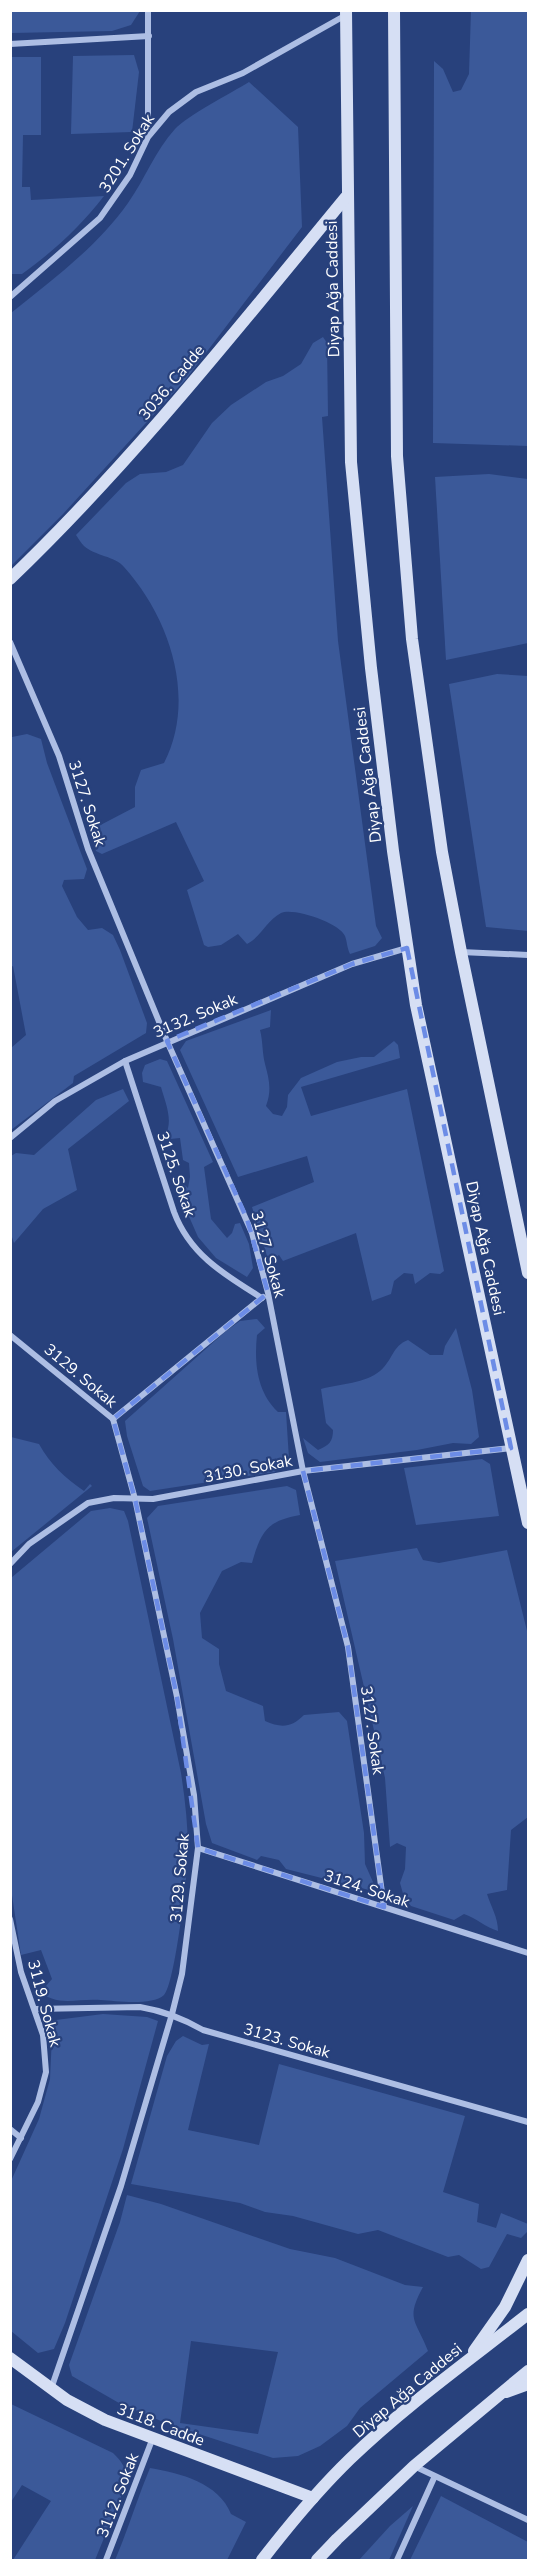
<svg xmlns="http://www.w3.org/2000/svg" width="539" height="2571" viewBox="0 0 539 2571" font-family="'Nunito Sans',sans-serif">
<style>
.green{fill:#3b5999;fill-rule:evenodd}
.lines{fill:none;stroke-linecap:round;stroke-linejoin:round}
.street{stroke:#adbee4;stroke-width:6}
.secondary{stroke:#d6dff4;stroke-width:12}
.marked{fill:none;stroke:#6c8ce6;stroke-width:4.5;stroke-dasharray:12 8;stroke-linejoin:round}
.labels{text-anchor:middle;stroke-width:4.5;stroke-linejoin:round;paint-order:stroke}
.street-label{font-size:16px;fill:#fff;stroke:#28417c}
</style>
<rect width="100%" height="100%" fill="#28417c"/>
<g class="green">
<path d="M471,10L528,11V446L433,443L434,61L443,69L453,92L461,90L469,74Z"/>
<path d="M10,11L11,10L140,11L131,25L112,31L11,33Z"/>
<path d="M134,55L139,72L132,132L71,134L73,56Z"/>
<path d="M11,57H41V135H23L22,187H30L31,200L104,196C79,228 55,250 22,274H10Z"/>
<path d="M249,82L298,127L302,227L186,379L63,514L11,566V313C52,280 97,247 128,203C145,179 155,151 175,129C187,116 231,93 249,82Z"/>
<path d="M323,337L327,343L328,416L322,417L338,641L376,926L382,938L375,946L350,954C347,948 347,941 345,936C340,923 293,907 281,913C266,921 263,935 247,944L238,934L221,945L208,947L204,945L187,890L204,881L176,822L102,854L96,851L89,831L135,807V787L141,770L164,763C197,699 170,618 124,567C115,556 95,556 84,546C81,543 78,538 76,535L126,483L140,474L166,472L183,465L212,423L231,405L266,382L283,376L301,364L313,343Z"/>
<path d="M489,474L528,479V643L446,660L435,477Z"/>
<path d="M497,674L528,676V931L486,927L449,684Z"/>
<path d="M11,730L12,737L27,734L41,739L47,763L87,869L84,879L64,880L62,886L77,917L88,930L102,928L113,935L120,950L147,1023L146,1033L74,1076L73,1083L11,1130V1048L26,1035L13,966L11,967Z"/>
<path d="M271,1010L270,1027L260,1030C263,1041 262,1053 265,1064C269,1079 272,1090 266,1106L273,1114L282,1116L287,1107L288,1095L301,1078L337,1062L361,1057H374L394,1041L398,1045L400,1058L301,1087L311,1116L407,1089L444,1271L440,1274L430,1273L415,1284L413,1274L404,1273L394,1281L391,1294L372,1301L356,1233L283,1261L279,1255L272,1260L267,1256L252,1207L314,1182L307,1156L238,1177L180,1050L186,1041Z"/>
<path d="M160,1059L167,1061L213,1162L204,1167L211,1219L227,1238L232,1233L235,1224L240,1223L249,1244L253,1268L247,1277L216,1258L198,1237L180,1196L177,1178L188,1188L190,1177L189,1163L183,1160L180,1138L170,1139L165,1135C174,1121 165,1102 161,1087L143,1082L142,1073L145,1065Z"/>
<path d="M123,1089L129,1101L68,1149L77,1190L43,1209L14,1243L10,1231L11,1156L16,1153L34,1155L96,1100Z"/>
<path d="M257,1319L265,1328L257,1335C254,1363 257,1392 278,1412H286L289,1459L282,1468L274,1472L150,1491L143,1486L127,1436L125,1421L226,1331L240,1321Z"/>
<path d="M456,1328L472,1390L479,1437L471,1444L453,1443L417,1450L320,1462L308,1453L303,1438L318,1450C329,1445 333,1442 333,1430L326,1423L321,1389C340,1384 366,1383 380,1371C393,1360 392,1346 408,1340L430,1355H443L445,1346Z"/>
<path d="M11,1437L39,1444C50,1464 65,1478 84,1491L90,1484L92,1486L11,1552Z"/>
<path d="M482,1459L490,1464L499,1516L416,1525L404,1468Z"/>
<path d="M287,1486L296,1490L300,1515C267,1521 261,1531 252,1563L241,1562L222,1571L200,1613L202,1638L219,1649V1664L226,1691L263,1706L265,1721C281,1728 291,1728 304,1715L339,1712L347,1721L364,1833L365,1864L373,1882V1891L286,1869L279,1860L261,1856L257,1860L212,1843L206,1824L173,1639L147,1518L158,1506Z"/>
<path d="M110,1508L124,1511L128,1521L181,1773C185,1799 188,1825 188,1851C188,1871 175,1985 164,1995C152,2006 116,2001 101,2000C75,1998 57,2008 36,1989L46,1986L52,1979L41,1950L21,1955L10,1882L11,1578L91,1511Z"/>
<path d="M417,1548L423,1560L439,1563L507,1550L528,1635V1817L511,1830L507,1890L487,1894C491,1907 498,1917 498,1931C485,1927 476,1918 464,1914L454,1920L411,1906L404,1897L400,1883L405,1869L406,1847L397,1843L390,1847L385,1778L335,1561Z"/>
<path d="M103,2014L147,2017L158,2021L123,2149L65,2323L54,2349L38,2353L11,2331V2181L39,2119L50,2079L52,2035L56,2020Z"/>
<path d="M183,2036L202,2045L209,2044L188,2130L259,2145L279,2064L465,2116L443,2192L479,2204L477,2222L496,2228L501,2213L528,2224L527,2232L521,2238L507,2234L489,2267L481,2269L459,2255L448,2257L378,2230L358,2234L293,2216L265,2212L240,2203L131,2184L167,2056L176,2041Z"/>
<path d="M127,2195L161,2204L290,2249L335,2258L405,2285L423,2287C405,2320 416,2320 428,2351L360,2408L347,2426L320,2446L298,2456L273,2458L168,2424L119,2403L72,2376L69,2365L120,2222ZM191,2341L278,2352L258,2434L180,2423Z"/>
<path d="M11,2404L113,2453C122,2462 127,2468 127,2482L95,2560H13L51,2501L22,2485L11,2502Z"/>
<path d="M150,2468C180,2473 219,2483 231,2514L246,2522L227,2560H115C128,2530 137,2499 150,2468Z"/>
<path d="M441,2496L528,2542V2560H410Z"/>
<path d="M413,2506L389,2560H359L390,2526Z"/>
</g>
<g class="lines">
<g class="street">
<path d="M148,10V136"/>
<path d="M10,44L149,36"/>
<path d="M10,297L100,218L130,175L148,137L169,112L196,92L243,73L346,15"/>
<path d="M10,642L59,756L88,849L167,1041L252,1233L268,1293L303,1471L348,1647L384,1907"/>
<path d="M461,952L528,955"/>
<path d="M125,1061L174,1212C190,1255 225,1275 262,1298"/>
<path d="M10,1138L55,1101L125,1061L352,964L407,948"/>
<path d="M10,1335L113,1419L135,1499L177,1697L194,1795L198,1848L182,1974L172,2014L121,2186L51,2389"/>
<path d="M113,1419L263,1297"/>
<path d="M10,1564L29,1544L88,1503L114,1498L153,1499L303,1471L511,1448"/>
<path d="M198,1848L528,1953"/>
<path d="M10,1919L21,1972L43,2035L46,2072L38,2102L10,2159"/>
<path d="M36,2009L140,2007C164,2011 182,2018 203,2030L528,2122"/>
<path d="M10,2129L21,2138"/>
<path d="M414,2466L528,2520"/>
<path d="M106,2560L152,2440"/>
<path d="M397,2560L434,2478"/>
</g>
<g class="secondary">
<path d="M346,10L351,462L371,668L393,851L416,1005L528,1523"/>
<path d="M394,10L397,456L412,639L442,852L461,952L528,1273"/>
<path d="M10,579C133,461 238,328 346,197"/>
<path d="M474,2351L505,2307L528,2260"/>
<path d="M10,2358L67,2400L105,2420L313,2498"/>
<path d="M506,2392L528,2384"/>
<path d="M262,2560C289,2525 317,2491 350,2459C405,2406 468,2361 528,2314"/>
<path d="M317,2560L337,2539L414,2466L528,2371"/>
</g>
</g>
<path class="marked" d="M407,948L511,1448L303,1471L348,1647L384,1907L198,1848L177,1697L135,1499L113,1419L268,1293L247,1219L167,1041L352,964Z"/>
<g class="labels">
<g class="street-label">
<text transform="translate(126 153) rotate(-58)" y="6">3201. Sokak</text>
<text transform="translate(332 289) rotate(-91)" y="6">Diyap Ağa Caddesi</text>
<text transform="translate(171 382) rotate(-50)" y="6">3036. Cadde</text>
<text transform="translate(367 775) rotate(-97)" y="6">Diyap Ağa Caddesi</text>
<text transform="translate(88 803) rotate(72)" y="6">3127. Sokak</text>
<text transform="translate(195 1015) rotate(-23)" y="6">3132. Sokak</text>
<text transform="translate(177 1174) rotate(71)" y="6">3125. Sokak</text>
<text transform="translate(486 1248) rotate(78)" y="6">Diyap Ağa Caddesi</text>
<text transform="translate(269 1254) rotate(74)" y="6">3127. Sokak</text>
<text transform="translate(81 1375) rotate(40)" y="6">3129. Sokak</text>
<text transform="translate(248 1468) rotate(-11)" y="6">3130. Sokak</text>
<text transform="translate(373 1730) rotate(82)" y="6">3127. Sokak</text>
<text transform="translate(179 1878) rotate(-85)" y="6">3129. Sokak</text>
<text transform="translate(367 1888) rotate(18)" y="6">3124. Sokak</text>
<text transform="translate(45 2003) rotate(75)" y="6">3119. Sokak</text>
<text transform="translate(287 2040) rotate(16)" y="6">3123. Sokak</text>
<text transform="translate(407 2390) rotate(-40)" y="6">Diyap Ağa Caddesi</text>
<text transform="translate(161 2424) rotate(21)" y="6">3118. Cadde</text>
<text transform="translate(117 2495) rotate(-69)" y="6">3112. Sokak</text>
</g>
</g>
<rect width="539" height="2571" fill="none" stroke="#ffffff" stroke-width="24"/>
</svg>
